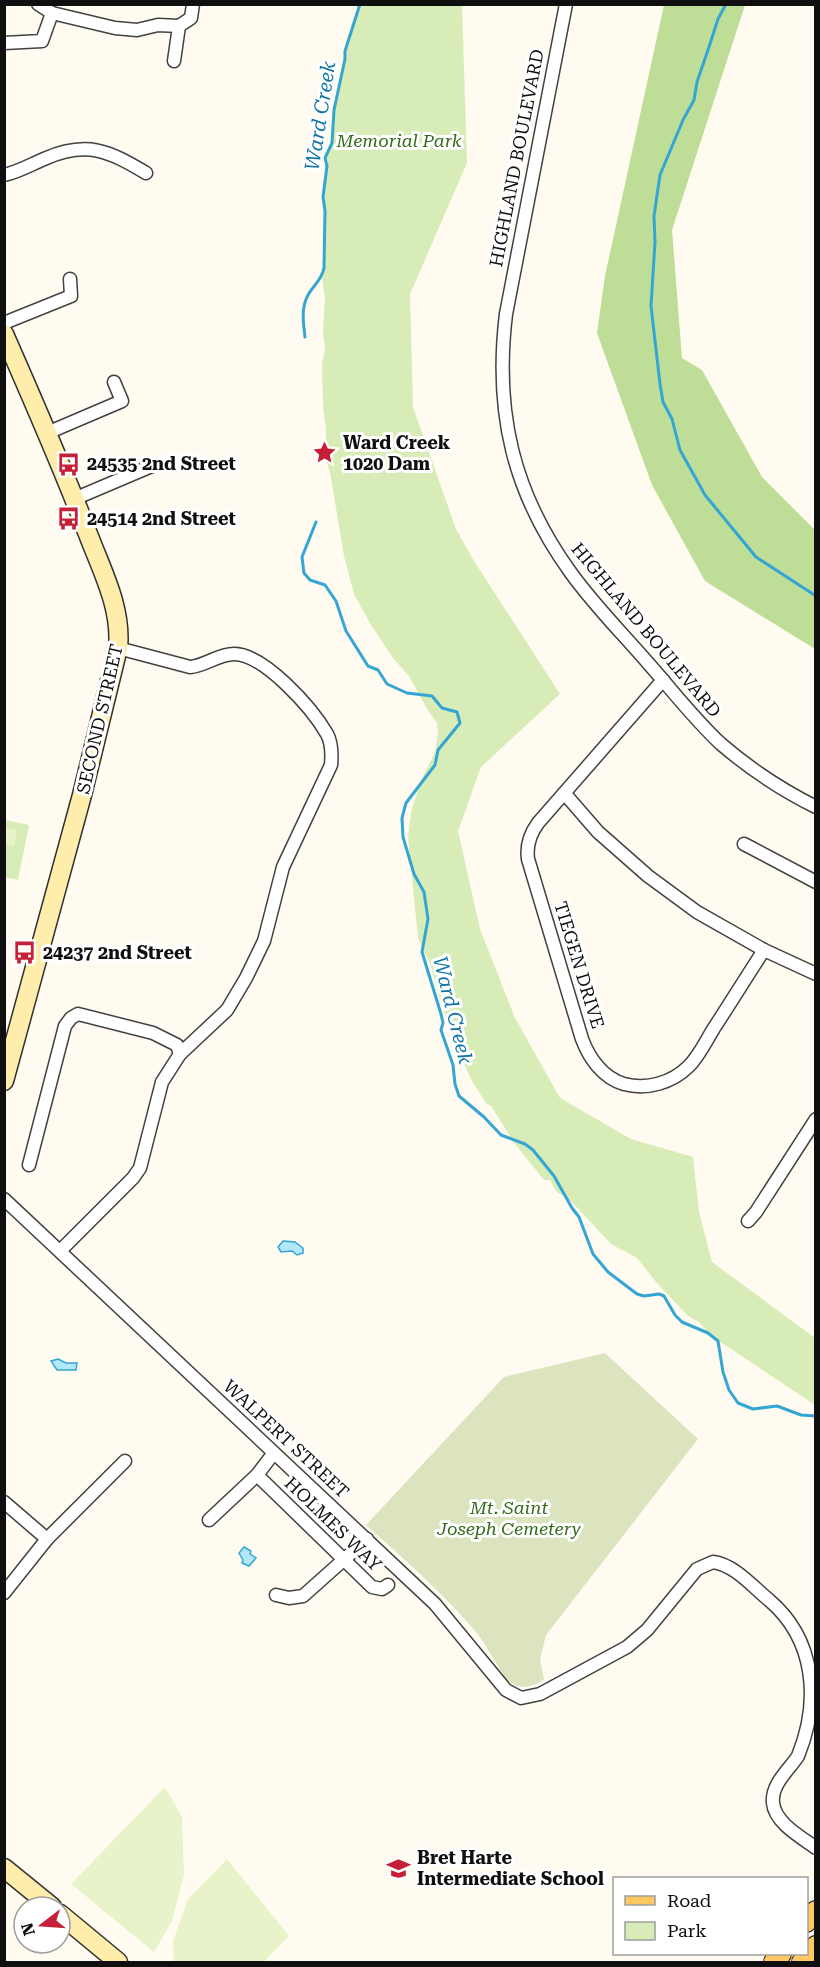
<svg xmlns="http://www.w3.org/2000/svg" width="820" height="1967" viewBox="0 0 820 1967" font-family="'Roboto Serif',serif">
<style>
.green{fill:#d8ecb7}
.forest{fill:#bedd96}
.cemetery{fill:#dbe3bf}
.pitch{fill:#e9f3ca}
.water{fill:#b2e6f9;stroke:#35a5d4;stroke-width:1.5}
.lines{fill:none;stroke-linecap:round;stroke-linejoin:round}
.stream{stroke:#35a5d4;stroke-width:3}
.street-casing{stroke:#424242;stroke-width:15}
.secondary-casing{stroke:#313131;stroke-width:21}
.primary-casing{stroke:#202020;stroke-width:22}
.street{stroke:#fff;stroke-width:12}
.secondary{stroke:#ffedab;stroke-width:18}
.primary{stroke:#ffc860;stroke-width:20}
.labels{text-anchor:middle;stroke-width:6;stroke-linejoin:round;paint-order:stroke}
.park-label{font-size:18px;font-style:italic;fill:#346a1b;stroke:#fff}
.street-label{font-size:18px;fill:#0f0f0f;stroke:#fff}
.poi-label{font-size:18px;font-weight:bold;fill:#0f0f0f;stroke:#fff;text-anchor:start}
.water-label{font-size:20px;font-style:italic;fill:#1175a8;stroke:#fff}
</style>
<rect width="100%" height="100%" fill="#fffbf0"/>
<g class="green">
<path d="M359,5H462L467,163L410,294L413,407L456,529L474,561L560,694L481,767L458,831L480,929L515,1018L560,1098L631,1139L693,1157L699,1212L712,1262L815,1338V1405L710,1335L700,1323L687,1315L656,1282L637,1258L611,1244L571,1201L557,1192L550,1180H544L515,1144L491,1106L486,1103L472,1081L457,1048L439,997L431,966L418,938L408,837L412,808L422,779L435,752L438,734L437,723L427,709L409,676L393,658L371,625L354,594L344,556L330,472L325,458L326,430L323,405L322,364L325,350L323,332L325,298L322,277L325,211L323,197L327,166L325,158L332,143L334,110L345,59V51Z"/>
<path d="M5,820L29,825L18,880L5,877Z"/>
</g>
<path class="forest" d="M664,5H745L672,230L682,358L702,370L762,477L815,530V649L705,581L652,485L597,333L605,276Z"/>
<path class="cemetery" d="M605,1353L698,1439L546,1635L540,1659L544,1680C533,1686 521,1691 510,1682C499,1672 487,1645 476,1632C443,1593 404,1559 366,1525L504,1377Z"/>
<g class="pitch">
<path d="M4,827L17,830L14,846L5,845Z"/>
<path d="M165,1787L182,1817L184,1875L172,1921L154,1952L71,1884Z"/>
<path d="M227,1859L289,1936L264,1962H174L173,1941L188,1899Z"/>
</g>
<g class="water">
<path d="M283,1241L295,1242L303,1248V1253L297,1255L292,1251L281,1252L278,1247Z"/>
<path d="M58,1359L66,1363H77L76,1370H57L51,1361Z"/>
<path d="M244,1547L251,1551L250,1554L256,1558L249,1566L242,1563L243,1560L239,1553Z"/>
</g>
<g class="lines">
<g class="stream">
<path d="M726,4L718,19L709,47L697,82L694,100L683,120L660,175L654,216L655,242L651,306L660,384L663,402L672,419L680,450L705,495L756,557L816,596"/>
<path d="M305,337C303,320 300,304 312,289C317,282 322,278 324,268L325,211L323,197L327,166L325,158L332,143L334,110L345,59V51L360,4"/>
<path d="M316,522L302,557L304,573L310,580L325,585L336,601L346,631L368,666L378,670L387,684L407,693L432,696L442,708L457,712L460,723L438,750L435,765L406,803L402,818L403,837L414,874L424,892L428,919L422,952L441,1014L443,1023L441,1030L453,1065L455,1084L459,1096L484,1117L501,1135L525,1144L533,1150L554,1176L572,1208L579,1217L593,1254L608,1272L637,1294L644,1296L659,1294L664,1296L675,1315L682,1322L708,1333L718,1341L723,1372L729,1390L738,1403L753,1409L777,1406L801,1415L816,1416"/>
</g>
<defs>
<g id="street">
<path d="M38,4L52,13L115,28L137,30L158,25L179,26"/>
<path d="M566,4L506,314C494,412 513,493 571,573C594,605 622,633 648,663C672,690 695,720 721,744C750,769 782,790 816,807"/>
<path d="M4,43L42,41L52,13"/>
<path d="M174,61L179,26L191,18L193,4"/>
<path d="M4,175C18,172 32,164 44,159C87,140 109,151 146,173"/>
<path d="M4,323L71,296L70,279"/>
<path d="M47,433L122,401L114,382"/>
<path d="M74,499L154,465"/>
<path d="M663,680L538,823C530,834 526,845 528,859L582,1039C589,1058 603,1078 624,1084C647,1090 672,1083 689,1066C699,1056 706,1041 714,1028C731,1002 747,976 764,950"/>
<path d="M565,794L598,832L648,876L697,912L764,950L816,974"/>
<path d="M744,844L816,882"/>
<path d="M29,1165L65,1026L71,1018L78,1014L153,1033L177,1045L180,1054"/>
<path d="M4,1199L435,1604L506,1690L521,1698L540,1694L627,1647L647,1630L697,1569L713,1562C735,1565 753,1587 769,1600C816,1640 820,1702 798,1756C789,1770 771,1784 773,1803C775,1823 801,1837 816,1848"/>
<path d="M748,1221L756,1212L816,1119"/>
<path d="M60,1251L133,1178L140,1168L162,1082L180,1054L227,1010L246,978L264,941L283,867L331,765C332,754 332,743 327,734C312,708 264,654 234,654C218,654 205,666 190,667L118,648"/>
<path d="M257,1475L372,1587L382,1589L388,1585"/>
<path d="M4,1502L47,1539"/>
<path d="M209,1520L257,1475L273,1454"/>
<path d="M4,1593L47,1539L125,1461"/>
<path d="M276,1595L289,1598L303,1596L367,1539"/>
</g>
<g id="secondary">
<path d="M4,334C33,400 62,466 88,534C102,571 122,608 118,648L82,795L4,1081"/>
<path d="M4,1868L52,1907"/>
<path d="M60,1914L118,1962"/>
</g>
<g id="primary">
<path d="M806,1922L816,1911"/>
<path d="M774,1962L781,1954"/>
<path d="M802,1962L816,1946"/>
</g>
</defs>
<use href="#street" class="street-casing"/>
<use href="#secondary" class="secondary-casing"/>
<use href="#primary" class="primary-casing"/>
<use href="#street" class="street"/>
<use href="#secondary" class="secondary"/>
<use href="#primary" class="primary"/>
</g>
<defs>
<symbol id="sight-bare" viewBox="-9 -9 18 18"><path d="M0-6L1.8-2.2L6-1.7L2.9 1.2L3.7 5.4L0 3.3L-3.7 5.4L-2.9 1.2L-6-1.7L-1.8-2.2Z" fill="#c61f38" stroke="#fff" stroke-width="2.5" paint-order="stroke"/></symbol>
<symbol id="bus-bare" viewBox="-9 -9 18 18"><path d="M-5-6H5V4H4V6H2V4H-2V6H-4V4H-5ZM-3.5-4V0h7V-4ZM-3.5 1.2v1.5H-2V1.2ZM2 1.2v1.5H3.5V1.2Z" fill="#c61f38" stroke="#fff" stroke-width="2.5" paint-order="stroke"/></symbol>
<symbol id="school-bare" viewBox="-9 -9 18 18"><path d="M0-5L7-2L0 1L-7-2ZM-4 1L0 2.5L4 1V4Q0 6-4 4Z" fill="#c61f38" stroke="#fff" stroke-width="2.5" paint-order="stroke"/></symbol>
</defs>
<g fill-rule="evenodd">
<use href="#sight-bare" x="308" y="436" width="33" height="33"/>
<use href="#bus-bare" x="52" y="448" width="33" height="33"/>
<use href="#bus-bare" x="52" y="502" width="33" height="33"/>
<use href="#bus-bare" x="8" y="936" width="33" height="33"/>
<use href="#school-bare" x="382" y="1852" width="33" height="33"/>
</g>
<g class="labels">
<g class="park-label">
<text x="399" y="147">Memorial Park</text>
<text x="509" y="1514">Mt. Saint<tspan x="509" dy="21">Joseph Cemetery</tspan></text>
</g>
<g class="street-label">
<text transform="translate(517 158) rotate(-79)" y="6">HIGHLAND BOULEVARD</text>
<text transform="translate(646 630) rotate(50)" y="6">HIGHLAND BOULEVARD</text>
<text transform="translate(100 719) rotate(-77)" y="6">SECOND STREET</text>
<text transform="translate(579 965) rotate(73)" y="6">TIEGEN DRIVE</text>
<text transform="translate(286 1439) rotate(43)" y="6">WALPERT STREET</text>
<text transform="translate(333 1524) rotate(44)" y="6">HOLMES WAY</text>
</g>
<g class="poi-label">
<text x="343" y="449">Ward Creek<tspan x="343" dy="21">1020 Dam</tspan></text>
<text x="87" y="470">24535 2nd Street</text>
<text x="87" y="525">24514 2nd Street</text>
<text x="43" y="959">24237 2nd Street</text>
<text x="417" y="1864">Bret Harte<tspan x="417" dy="21">Intermediate School</tspan></text>
</g>
<g class="water-label">
<text transform="translate(320 116) rotate(-81)" y="7">Ward Creek</text>
<text transform="translate(453 1010) rotate(76)" y="7">Ward Creek</text>
</g>
</g>
<rect width="820" height="1967" fill="none" stroke="#0f0f0f" stroke-width="12"/>
<rect x="613" y="1877" width="195" height="78" fill="#ffffff" stroke="#9f9f9f" stroke-width="1.5"/>
<rect x="625" y="1896" width="30" height="9" fill="#ffc860" stroke="#9f9f9f" stroke-width="1.5"/>
<text x="667" y="1907" font-size="18" fill="#0f0f0f">Road</text>
<rect x="625" y="1922" width="30" height="18" fill="#d8ecb7" stroke="#9f9f9f" stroke-width="1.5"/>
<text x="667" y="1937" font-size="18" fill="#0f0f0f">Park</text>
<g transform="translate(42 1925) rotate(253)"><circle r="28" fill="#ffffff" stroke="#9f9f9f" stroke-width="1.5"/>
<path d="M0-4.5L10 22L0 15L-10 22Z" fill="#c61f38"/>
<text y="-9" font-size="16" font-weight="bold" text-anchor="middle" fill="#0f0f0f">N</text>
</g>
</svg>
